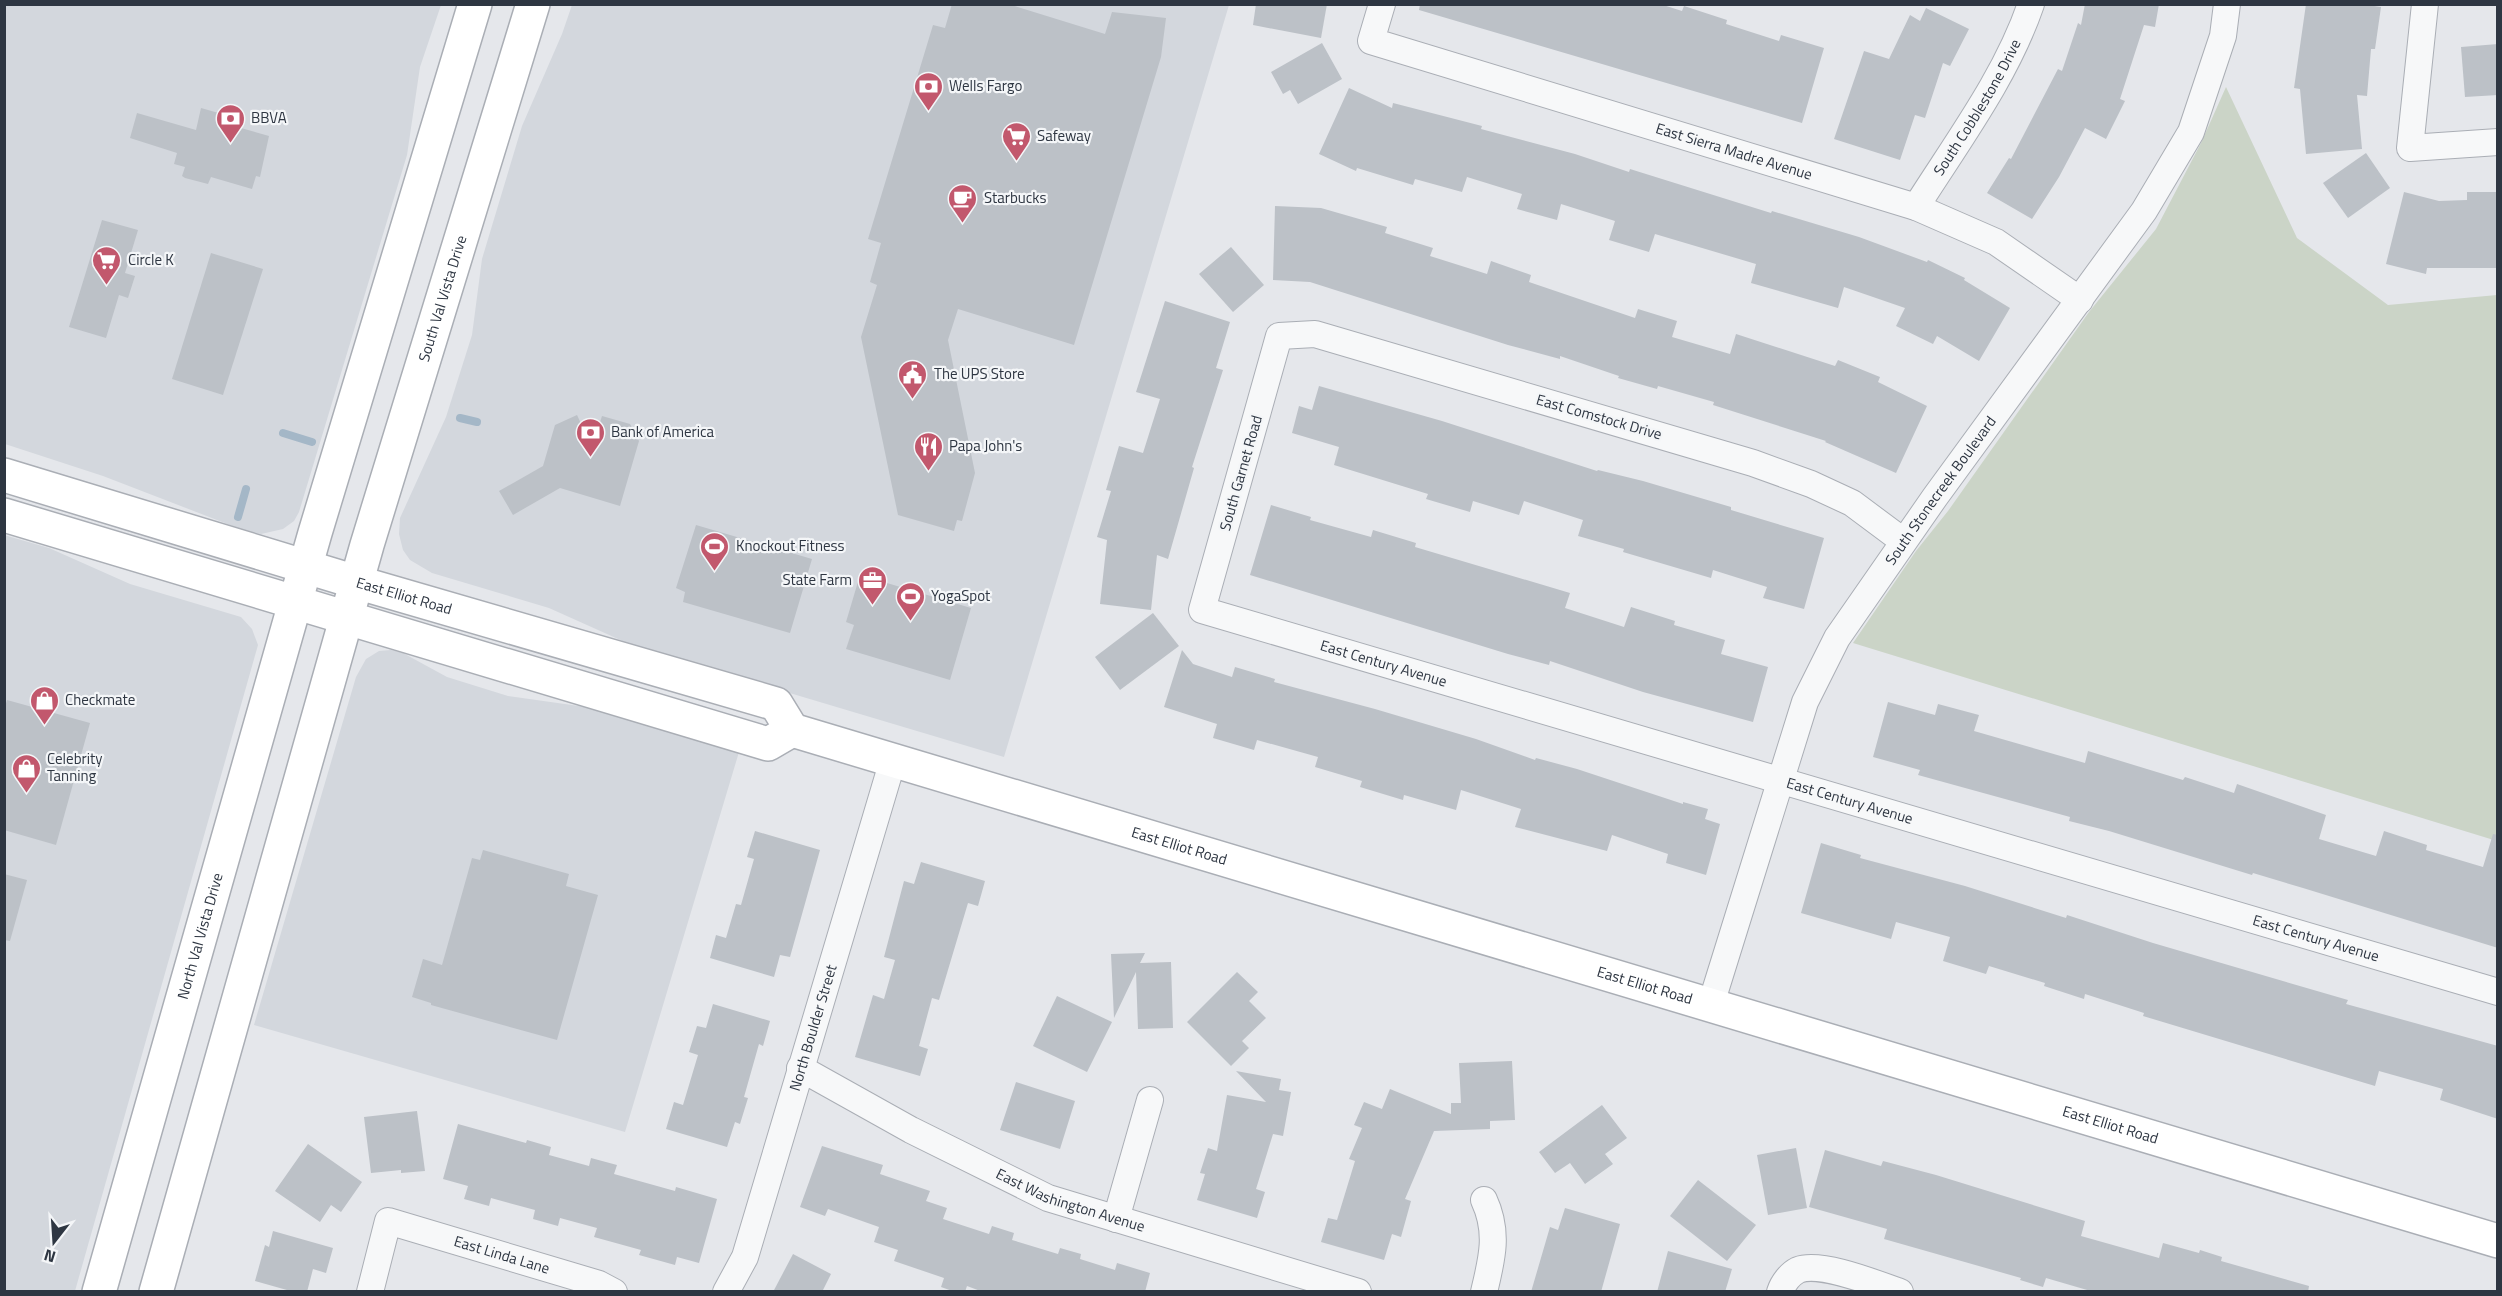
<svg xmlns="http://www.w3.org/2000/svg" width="2502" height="1296" viewBox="0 0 2502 1296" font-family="'Titillium Web',sans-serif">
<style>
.built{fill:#d3d7dd}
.green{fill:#cbd4c7}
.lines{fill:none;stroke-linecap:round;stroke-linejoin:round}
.stream{stroke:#a4b7c7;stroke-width:8}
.building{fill:#bcc1c7}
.minor-casing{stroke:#aaaeb5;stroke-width:28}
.secondary-casing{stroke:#aaaeb5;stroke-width:36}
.minor{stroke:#f7f8f9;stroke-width:26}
.secondary{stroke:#fff;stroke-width:33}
.labels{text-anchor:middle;stroke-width:4.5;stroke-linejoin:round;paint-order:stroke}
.poi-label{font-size:15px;fill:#2e3642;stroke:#f4f6f8;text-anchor:start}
.street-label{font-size:15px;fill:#2e3642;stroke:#f4f6f8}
</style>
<rect width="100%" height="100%" fill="#e5e7eb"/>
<g class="built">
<path d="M5,5H441L420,67L407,155L299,512L294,521L283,529L261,534L243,530L103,476L5,444Z"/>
<path d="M572,5H1229L1004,757L636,647L549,608L432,573L410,560L403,550L399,534L400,518L446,417L472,335L482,259L522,126L562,34Z"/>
<path d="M4,535L49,548L130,584L241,617L252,629L258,645L75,1291H5Z"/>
<path d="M391,650L403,653L447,677L508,696L593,708L739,752L625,1132L254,1025L356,677L366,659L379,651Z"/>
</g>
<path class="green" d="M2226,87L2297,238L2388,305L2497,295V841L1853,643L1916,551L1948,511L2089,312L2156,229L2201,143Z"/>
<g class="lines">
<g class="stream">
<path d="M460,418L477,422"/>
<path d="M283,433L312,442"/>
<path d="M238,517L246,489"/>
</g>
</g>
<g class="building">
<path d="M952,4H1008L1105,34L1112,12L1166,18L1161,57L1074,345L958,309L948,340L975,473L962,521L957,520L954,531L898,515L861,337L877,285L870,282L881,243L868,239L933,25L945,28Z"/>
<path d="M1256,4H1327L1321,38L1253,25Z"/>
<path d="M1420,4H1660L1682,11L1684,6L1727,20L1726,24L1779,41L1781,35L1824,48L1802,123L1419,10Z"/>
<path d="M2085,4H2159L2155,27L2144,25L2120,99L2125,101L2106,139L2085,128L2059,177L2032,219L1987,193L2009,158L2011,159L2058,69L2062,71L2078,23L2081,25Z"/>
<path d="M2306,4H2361L2381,7L2375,49H2371L2367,96L2357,95L2362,149L2306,154L2300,89L2294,88Z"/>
<path d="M1926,8L1969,29L1950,66L1943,63L1925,118L1915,115L1900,160L1834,139L1864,51L1889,59L1910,15L1920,21Z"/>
<path d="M1322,43L1342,79L1298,104L1290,90L1283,94L1271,72Z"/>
<path d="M2498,44V95L2465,97L2461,47Z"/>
<path d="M1349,88L1392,108L1393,103L1482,126L1481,129L1575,154L1629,172L1630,169L1771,213L1772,211L1859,237L1927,262L1928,260L1965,278L1964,280L2010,308L1979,361L1937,336L1933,344L1896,326L1905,308L1844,287L1838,308L1751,283L1756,264L1655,234L1649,252L1609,240L1615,221L1561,204L1557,220L1517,209L1522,194L1467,177L1462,192L1415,179L1413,185L1357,168L1356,171L1319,154Z"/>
<path d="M201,108L229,116L227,124L269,136L260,177L256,176L252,189L211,177L208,184L185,178L182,176L185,167L174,164L177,153L130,138L137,113L196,130Z"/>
<path d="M2366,153L2390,188L2348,218L2323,183Z"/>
<path d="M2404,192L2439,201L2467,200V192H2496V268H2427L2426,274L2386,264Z"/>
<path d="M1275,206L1321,208L1387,227L1385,233L1433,248L1430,256L1487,274L1491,261L1531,275L1529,282L1635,318L1638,309L1677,321L1672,337L1730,354L1736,334L1835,366L1838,360L1880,377L1878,382L1927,406L1896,473L1825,442L1826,441L1713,405L1714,402L1658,386L1657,389L1618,378L1619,376L1560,356V359L1508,345L1310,282L1273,280Z"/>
<path d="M102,220L138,230L125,273L135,276L128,298L119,295L106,338L69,327Z"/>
<path d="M1231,247L1264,285L1233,312L1199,274Z"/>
<path d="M211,253L263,269L223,395L172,379Z"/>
<path d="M1165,301L1230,322L1216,368L1223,370L1192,467L1194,468L1168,559L1157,555L1151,610L1100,604L1107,540L1097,537L1111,491L1106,490L1119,446L1143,453L1160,399L1136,392Z"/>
<path d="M1319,386L1442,421L1597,471L1598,470L1643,481L1731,507V510L1824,538L1804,609L1763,598L1767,587L1713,570L1711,578L1623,552L1624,549L1578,536L1583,520L1524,501L1519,515L1473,501L1470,512L1426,499L1428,494L1334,465L1339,447L1292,433L1299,406L1312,410Z"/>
<path d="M577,415L592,447L602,416L630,424L639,441L620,506L560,488L513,515L499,491L543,466L555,425Z"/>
<path d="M1271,505L1311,517L1310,520L1371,537L1373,530L1416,543L1415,547L1570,593L1565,608L1624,627L1631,607L1675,621L1674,625L1725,640L1721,654L1768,667L1753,722L1643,692L1550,661L1549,665L1508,654L1250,575Z"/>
<path d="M696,525L812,559L790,633L683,602L685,592L676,588Z"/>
<path d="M860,575L971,608L950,680L846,649L854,625L846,622Z"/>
<path d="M1153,613L1179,646L1120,690L1095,657Z"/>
<path d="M1182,650L1193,664L1232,677L1235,667L1275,679L1274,682L1375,709L1476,739L1535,760L1536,758L1577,769L1683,804V802L1708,809L1705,819L1720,824L1706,875L1666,863L1668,854L1612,835L1607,851L1515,827L1521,809L1461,790L1456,810L1404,795L1403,800L1360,787L1362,781L1315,767L1318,757L1257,740L1254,750L1213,738L1217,724L1164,707Z"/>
<path d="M7,700L90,723L56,845L4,830V710Z"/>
<path d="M1888,702L1935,715L1938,704L1979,715L1974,731L2085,763L2088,751L2183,780L2185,777L2234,793L2237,784L2326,815L2319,839L2376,856L2384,831L2427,845L2426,850L2483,867L2493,834L2498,835V948L2303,888L2253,873L2252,875L2109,831L2069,821L2070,817L1918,775L1920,770L1873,757Z"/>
<path d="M755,831L820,850L790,957L780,955L774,977L710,958L716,935L726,938L736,904L741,905L754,859L747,857Z"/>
<path d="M1821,843L1861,855L1860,858L1965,886L2066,918L2067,915L2153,943L2348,1000L2346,1004L2498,1046V1119L2440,1100L2443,1089L2379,1071L2375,1086L2143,1016L2144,1013L2085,994L2084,999L2044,986L2045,983L1989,966L1986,974L1943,961L1950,937L1896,922L1891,939L1801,913Z"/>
<path d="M483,850L569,874L566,886L598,895L557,1040L431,1005V1003L412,997L423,959L442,965L472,858L480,860Z"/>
<path d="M921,862L985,881L978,906L968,903L939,1000L932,998L919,1046L928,1049L920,1076L855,1057L873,995L884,999L895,960L884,957L904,881L914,884Z"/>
<path d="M4,874L27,880L10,941L4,940Z"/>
<path d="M1145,953L1140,963L1171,962L1173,1028L1138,1029L1136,972L1114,1018L1111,954Z"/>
<path d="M1237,972L1258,992L1249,1001L1266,1018L1242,1041L1249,1048L1231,1066L1187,1022Z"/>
<path d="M1057,996L1112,1022L1087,1072L1033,1046Z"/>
<path d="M713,1004L770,1021L763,1046L759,1044L744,1097L748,1098L740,1124L735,1122L727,1147L666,1129L674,1102L683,1105L698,1055L689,1052L697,1026L706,1028Z"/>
<path d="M1512,1061L1515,1120L1490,1121V1129L1434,1131L1405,1199L1411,1201L1401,1237L1392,1234L1384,1260L1321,1242L1328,1218L1337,1220L1355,1161L1349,1159L1362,1128L1354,1125L1364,1102L1382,1109L1390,1089L1451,1114V1103H1461L1459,1063Z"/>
<path d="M1236,1071L1281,1079L1279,1090L1291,1092L1283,1136L1273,1134L1256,1189L1265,1192L1257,1218L1197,1200L1205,1174L1200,1173L1208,1148L1217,1151L1227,1095L1266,1102Z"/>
<path d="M1016,1082L1075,1101L1060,1149L1000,1130Z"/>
<path d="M1602,1105L1627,1138L1605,1154L1613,1164L1585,1184L1570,1163L1555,1173L1539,1152Z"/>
<path d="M417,1111L425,1171L401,1173V1170L371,1173L364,1117Z"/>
<path d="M458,1124L526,1143L527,1140L551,1147L549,1155L589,1166L591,1158L617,1165L614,1174L675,1191L676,1187L717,1199L699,1263L677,1257L675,1265L639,1255L641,1250L594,1237L597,1228L560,1218L558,1226L533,1219L535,1210L491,1198L489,1206L464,1199L468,1186L443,1179Z"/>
<path d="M308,1144L362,1182L341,1212L331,1205L320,1222L275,1191Z"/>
<path d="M822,1146L883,1165L880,1174L930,1191L926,1201L947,1208L943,1219L989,1234L992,1226L1014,1233L1012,1240L1058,1254L1060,1248L1081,1254L1080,1259L1115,1270L1117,1263L1150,1273L1145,1292H983L967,1286L965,1292H955L941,1287L944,1278L894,1261L898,1250L874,1242L879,1227L828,1209L825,1216L800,1207Z"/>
<path d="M1796,1148L1807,1208L1768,1215L1757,1155Z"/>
<path d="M1825,1150L1881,1166L1883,1161L1936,1175L2085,1221L2081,1236L2159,1258L2163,1243L2199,1253L2200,1250L2222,1257L2221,1261L2309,1286L2308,1292H2094L2046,1278L2043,1287L2020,1280L2021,1278L1884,1239L1887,1229L1809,1207Z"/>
<path d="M1698,1180L1756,1225L1727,1261L1670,1216Z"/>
<path d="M1565,1208L1620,1224L1601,1292H1531L1550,1227L1558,1230Z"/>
<path d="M273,1231L333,1248L326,1273L313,1269L307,1292H294L255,1281L265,1245L269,1247Z"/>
<path d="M1668,1251L1732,1269L1725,1292H1657Z"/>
<path d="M793,1254L831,1274L822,1292H773Z"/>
</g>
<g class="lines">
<defs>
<g id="minor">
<path id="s1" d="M1382,4L1371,41L1916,207L1996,242L2080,300"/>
<path d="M2425,4L2410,148L2498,142"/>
<path id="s2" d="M1916,207C1957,142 2006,77 2031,4"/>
<path id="s3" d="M1903,541L1852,503L1811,484L1753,463L1315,334L1279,336L1202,610L2498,992"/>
<path id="s4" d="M1711,1004L1805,702L1837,638L1935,497L2144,211L2191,132L2223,36L2227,4"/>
<path id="s5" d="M800,1068L911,1130L1048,1198L1358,1292"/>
<path d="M1116,1219L1150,1100"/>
<path id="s6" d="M370,1292L388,1221L599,1284L614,1292"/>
<path id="s7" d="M726,1292L745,1257L893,760"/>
<path d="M1484,1292C1492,1259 1499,1232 1484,1200"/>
<path d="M1780,1292C1783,1283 1790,1274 1798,1270C1821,1261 1877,1284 1900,1292"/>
</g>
<g id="secondary">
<path id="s8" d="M4,475L356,582L776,704L792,730L2498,1241"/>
<path d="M4,515L768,744L792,730"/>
<path id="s9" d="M99,1292L315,533L475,4"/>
<path id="s10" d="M156,1292L367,545L533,4"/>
</g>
</defs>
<use href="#minor" class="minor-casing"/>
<use href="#secondary" class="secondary-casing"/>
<use href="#minor" class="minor"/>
<use href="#secondary" class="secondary"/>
</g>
<defs>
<symbol id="bank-pin" viewBox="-11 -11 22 30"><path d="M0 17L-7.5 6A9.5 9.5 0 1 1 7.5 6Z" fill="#c2586d" stroke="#f4f6f8"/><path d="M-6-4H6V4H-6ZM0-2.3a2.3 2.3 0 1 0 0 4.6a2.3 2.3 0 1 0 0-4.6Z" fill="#fff"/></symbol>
<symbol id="supermarket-pin" viewBox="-11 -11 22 30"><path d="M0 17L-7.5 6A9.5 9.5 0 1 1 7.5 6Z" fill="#c2586d" stroke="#f4f6f8"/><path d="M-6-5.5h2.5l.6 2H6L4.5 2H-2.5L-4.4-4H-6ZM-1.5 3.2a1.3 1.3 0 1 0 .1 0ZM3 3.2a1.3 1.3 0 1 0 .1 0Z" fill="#fff"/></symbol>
<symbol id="cafe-pin" viewBox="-11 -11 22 30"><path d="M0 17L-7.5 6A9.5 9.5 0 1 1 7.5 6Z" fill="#c2586d" stroke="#f4f6f8"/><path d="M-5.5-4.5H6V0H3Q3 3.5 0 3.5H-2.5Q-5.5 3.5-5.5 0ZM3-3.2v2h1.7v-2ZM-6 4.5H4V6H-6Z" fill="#fff"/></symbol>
<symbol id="civic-pin" viewBox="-11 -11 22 30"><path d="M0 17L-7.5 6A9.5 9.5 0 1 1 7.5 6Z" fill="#c2586d" stroke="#f4f6f8"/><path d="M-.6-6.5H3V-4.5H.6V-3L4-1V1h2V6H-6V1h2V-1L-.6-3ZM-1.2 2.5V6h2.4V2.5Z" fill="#fff"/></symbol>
<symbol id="restaurant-pin" viewBox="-11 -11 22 30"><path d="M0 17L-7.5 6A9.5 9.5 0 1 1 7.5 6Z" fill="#c2586d" stroke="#f4f6f8"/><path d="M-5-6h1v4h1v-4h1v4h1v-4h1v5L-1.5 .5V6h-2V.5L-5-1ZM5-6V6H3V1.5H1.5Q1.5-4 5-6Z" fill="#fff"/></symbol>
<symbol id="stadium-pin" viewBox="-11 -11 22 30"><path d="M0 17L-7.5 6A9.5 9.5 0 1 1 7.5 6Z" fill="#c2586d" stroke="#f4f6f8"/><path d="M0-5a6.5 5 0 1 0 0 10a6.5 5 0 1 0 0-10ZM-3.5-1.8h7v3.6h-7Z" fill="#fff"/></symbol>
<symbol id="office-pin" viewBox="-11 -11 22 30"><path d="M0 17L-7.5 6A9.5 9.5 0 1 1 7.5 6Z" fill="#c2586d" stroke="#f4f6f8"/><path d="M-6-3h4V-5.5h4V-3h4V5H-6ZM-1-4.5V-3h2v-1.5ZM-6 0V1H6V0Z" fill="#fff"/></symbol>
<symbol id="shop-pin" viewBox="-11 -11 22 30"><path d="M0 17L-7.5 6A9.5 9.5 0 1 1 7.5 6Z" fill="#c2586d" stroke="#f4f6f8"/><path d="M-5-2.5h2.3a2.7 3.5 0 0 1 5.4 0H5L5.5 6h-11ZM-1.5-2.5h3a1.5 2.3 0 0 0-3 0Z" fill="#fff"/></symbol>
</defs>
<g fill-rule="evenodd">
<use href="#bank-pin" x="912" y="70" width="33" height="45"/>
<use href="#bank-pin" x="214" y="102" width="33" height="45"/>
<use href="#supermarket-pin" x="1000" y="120" width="33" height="45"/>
<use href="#cafe-pin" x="946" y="182" width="33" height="45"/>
<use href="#supermarket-pin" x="90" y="244" width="33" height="45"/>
<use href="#civic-pin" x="896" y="358" width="33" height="45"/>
<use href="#bank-pin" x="574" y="416" width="33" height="45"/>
<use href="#restaurant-pin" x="912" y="430" width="33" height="45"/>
<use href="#stadium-pin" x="698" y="530" width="33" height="45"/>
<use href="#office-pin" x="856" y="564" width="33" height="45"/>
<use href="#stadium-pin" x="894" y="580" width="33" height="45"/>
<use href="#shop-pin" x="28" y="684" width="33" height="45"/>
<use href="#shop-pin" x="10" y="752" width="33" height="45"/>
</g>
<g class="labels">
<g class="poi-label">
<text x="949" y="91">Wells Fargo</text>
<text x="251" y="123">BBVA</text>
<text x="1037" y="141">Safeway</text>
<text x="984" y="203">Starbucks</text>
<text x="128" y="265">Circle K</text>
<text x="934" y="379">The UPS Store</text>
<text x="611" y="437">Bank of America</text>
<text x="949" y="451">Papa John's</text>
<text x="736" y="551">Knockout Fitness</text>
<text x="852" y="585" text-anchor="end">State Farm</text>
<text x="931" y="601">YogaSpot</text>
<text x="65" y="705">Checkmate</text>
<text x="47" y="764">Celebrity<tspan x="47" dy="17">Tanning</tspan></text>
</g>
<g class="street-label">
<text dy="5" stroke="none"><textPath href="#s2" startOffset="117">South Cobblestone Drive</textPath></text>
<text dy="5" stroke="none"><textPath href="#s1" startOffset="418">East Sierra Madre Avenue</textPath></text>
<text dy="5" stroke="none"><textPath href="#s10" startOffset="1034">South Val Vista Drive</textPath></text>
<text transform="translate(1599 417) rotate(16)" y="5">East Comstock Drive</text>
<text transform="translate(1241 473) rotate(-74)" y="5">South Garnet Road</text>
<text dy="5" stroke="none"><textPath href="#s4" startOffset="568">South Stonecreek Boulevard</textPath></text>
<text dy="5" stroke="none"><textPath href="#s8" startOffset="418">East Elliot Road</textPath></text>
<text dy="5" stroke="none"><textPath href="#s3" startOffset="1137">East Century Avenue</textPath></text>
<text dy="5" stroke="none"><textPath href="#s3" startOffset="1623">East Century Avenue</textPath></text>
<text dy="5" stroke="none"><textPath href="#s8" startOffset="1240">East Elliot Road</textPath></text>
<text dy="5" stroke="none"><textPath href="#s9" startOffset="370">North Val Vista Drive</textPath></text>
<text dy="5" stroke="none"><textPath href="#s3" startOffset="2109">East Century Avenue</textPath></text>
<text dy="5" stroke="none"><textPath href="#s8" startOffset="1726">East Elliot Road</textPath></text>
<text dy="5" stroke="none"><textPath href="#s7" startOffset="279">North Boulder Street</textPath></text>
<text dy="5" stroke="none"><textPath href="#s8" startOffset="2212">East Elliot Road</textPath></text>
<text dy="5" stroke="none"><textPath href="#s5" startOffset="302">East Washington Avenue</textPath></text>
<text dy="5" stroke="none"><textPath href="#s6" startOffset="192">East Linda Lane</textPath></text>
</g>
</g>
<rect width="2502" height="1296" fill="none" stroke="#2e3642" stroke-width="12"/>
<g transform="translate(54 1242) rotate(197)" stroke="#f4f6f8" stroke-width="4.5" paint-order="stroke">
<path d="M0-4.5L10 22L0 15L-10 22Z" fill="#2e3642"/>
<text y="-9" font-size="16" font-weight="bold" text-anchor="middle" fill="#2e3642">N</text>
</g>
</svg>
